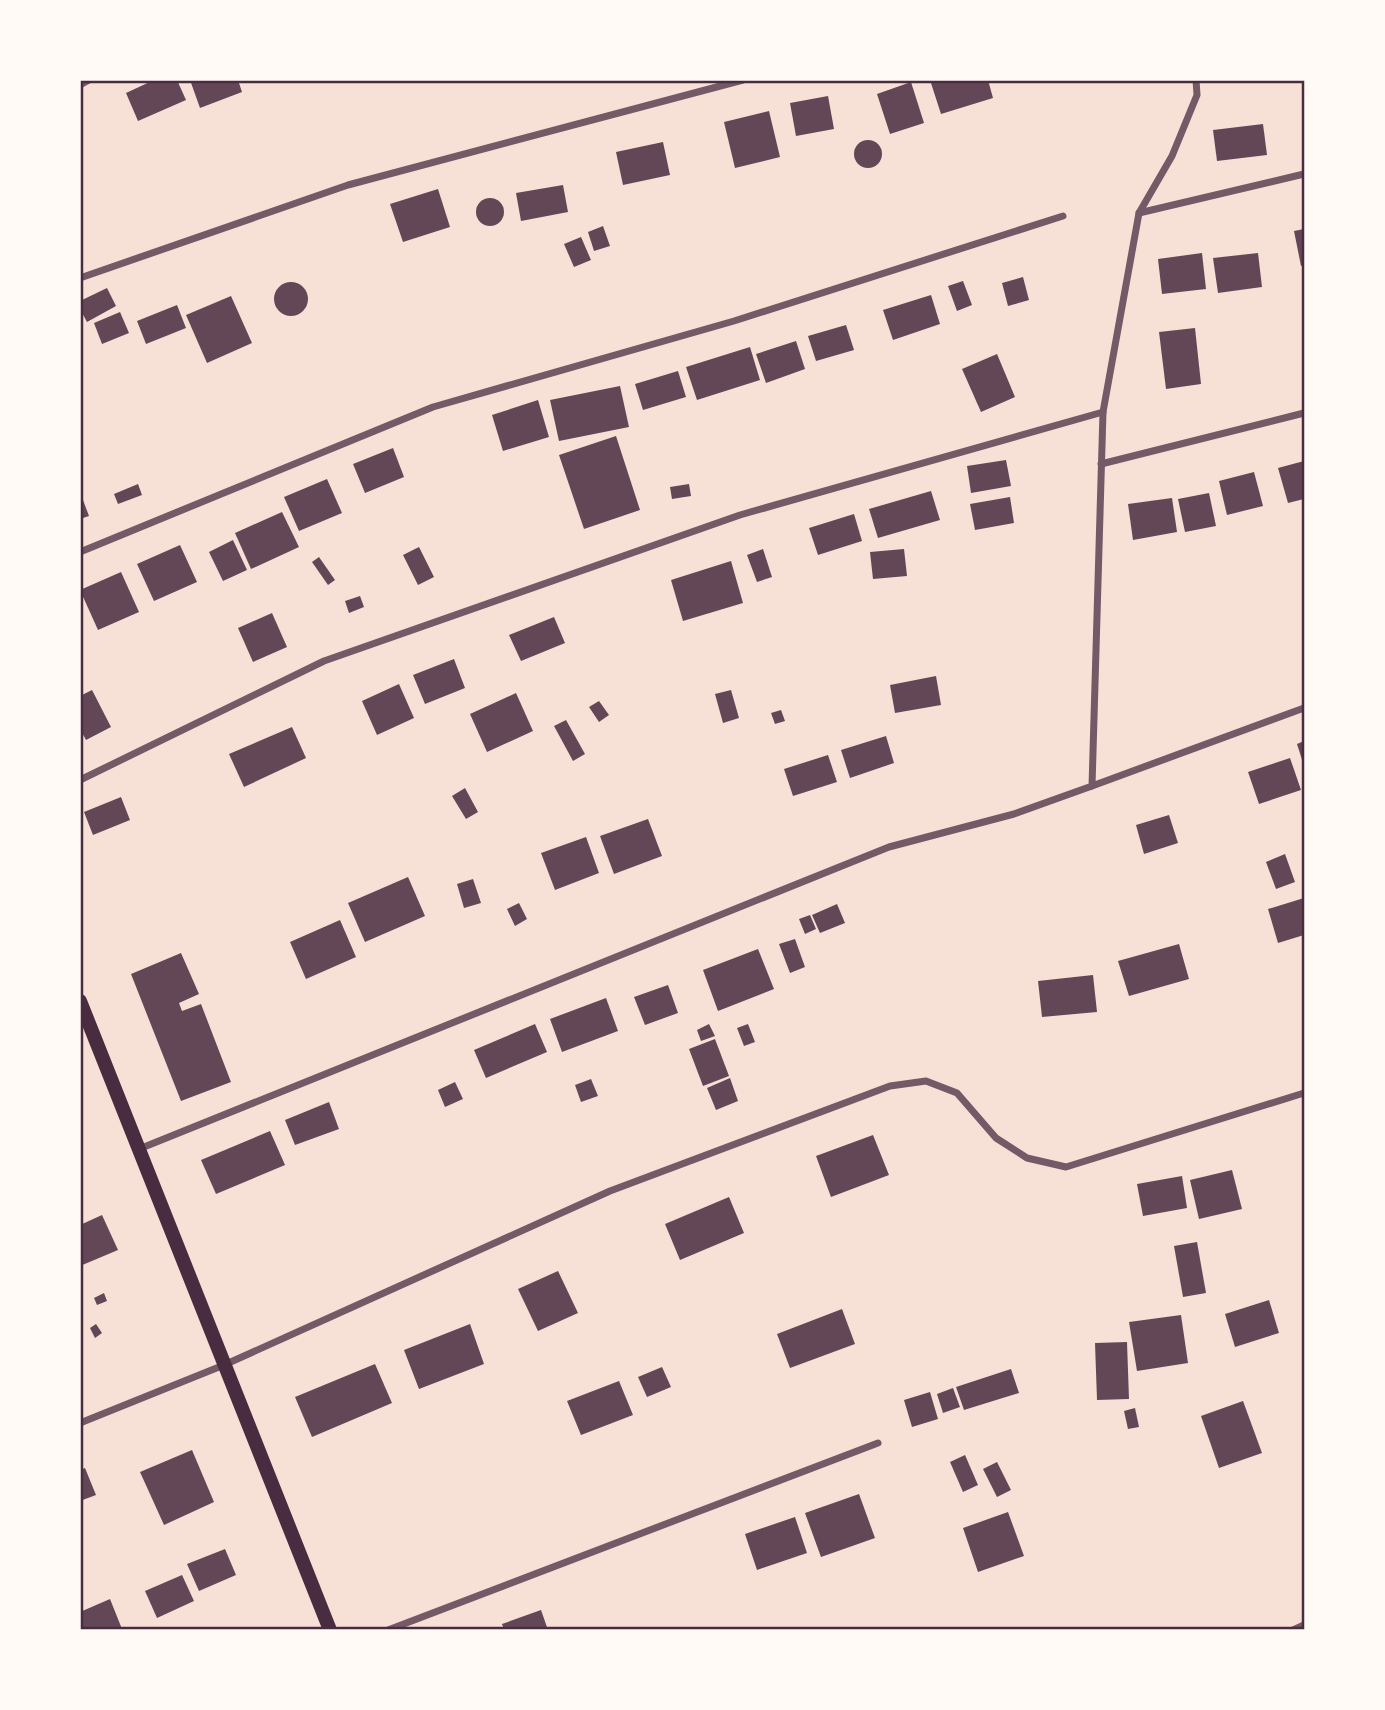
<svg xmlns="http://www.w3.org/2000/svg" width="1385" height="1710" viewBox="0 0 1385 1710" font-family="Raleway,sans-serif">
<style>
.building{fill:#644757}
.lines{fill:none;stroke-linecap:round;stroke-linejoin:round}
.minor{stroke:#755966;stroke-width:7}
.secondary{stroke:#4a2c40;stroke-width:14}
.neatline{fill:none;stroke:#4a2c40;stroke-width:2.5}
</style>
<rect width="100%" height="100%" fill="#f7e1d7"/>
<g class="building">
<path d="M154,80H177L186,100L138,121L126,93Z"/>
<path d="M190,80H238L242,92L200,108Z"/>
<path d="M930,80H988L993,98L941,114Z"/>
<path d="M911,82L924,123L890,134L877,94Z"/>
<path d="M828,96L834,129L796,136L790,103Z"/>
<path d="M769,111L780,157L735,168L724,122Z"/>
<path d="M1263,124L1267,155L1217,161L1213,130Z"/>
<circle cx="868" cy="154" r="14"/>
<path d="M663,142L670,175L623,185L616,152Z"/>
<path d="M563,185L568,212L521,221L516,193Z"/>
<path d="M438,189L450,227L403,242L390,204Z"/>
<circle cx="490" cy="212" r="14"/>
<path d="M603,226L610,246L594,251L588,232Z"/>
<path d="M1304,229V265L1301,266L1294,231Z"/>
<path d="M581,237L591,260L574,267L564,244Z"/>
<path d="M1202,253L1206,289L1162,294L1158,259Z"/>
<path d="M1258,253L1262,287L1218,293L1213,258Z"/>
<path d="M1023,277L1029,300L1008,306L1002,283Z"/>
<path d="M963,281L972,305L957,311L948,286Z"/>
<circle cx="291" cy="299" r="17"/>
<path d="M107,288L116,306L87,322L80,309V301Z"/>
<path d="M931,295L940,324L893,340L883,310Z"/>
<path d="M231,296L252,343L207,363L186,315Z"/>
<path d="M177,305L186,328L146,344L137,321Z"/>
<path d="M120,312L129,333L102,344L94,323Z"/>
<path d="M846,325L854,350L816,361L808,336Z"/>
<path d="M1195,328L1201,384L1166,389L1159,332Z"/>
<path d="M796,341L805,369L766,383L756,354Z"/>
<path d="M750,347L760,380L697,400L686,367Z"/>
<path d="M997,354L1015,397L981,412L962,369Z"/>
<path d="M678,371L686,397L643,410L635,384Z"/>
<path d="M620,386L629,427L559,441L550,400Z"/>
<path d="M538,400L549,437L503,451L492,415Z"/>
<path d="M616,436L640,510L584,529L559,455Z"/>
<path d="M393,448L404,477L365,493L353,464Z"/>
<path d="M1006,460L1011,486L971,493L967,466Z"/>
<path d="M1304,461V499L1288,503L1278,468Z"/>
<path d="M1254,472L1263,506L1227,515L1219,481Z"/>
<path d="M327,479L342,513L299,531L284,497Z"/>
<path d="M138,484L142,495L118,504L114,494Z"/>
<path d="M689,484L691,496L672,499L670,487Z"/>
<path d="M931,491L940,520L878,538L869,509Z"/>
<path d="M80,492L89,516L80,519Z"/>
<path d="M1209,493L1216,526L1185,532L1178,499Z"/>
<path d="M1010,497L1014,523L975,530L970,504Z"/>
<path d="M1172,498L1177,532L1133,540L1128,504Z"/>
<path d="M282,512L299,547L251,569L235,533Z"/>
<path d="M854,514L862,541L818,555L809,528Z"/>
<path d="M233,540L247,570L223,581L209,552Z"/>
<path d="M180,545L197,582L154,601L137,564Z"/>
<path d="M419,547L434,577L418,585L403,555Z"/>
<path d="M763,549L772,577L757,582L747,555Z"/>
<path d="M904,549L907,576L873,579L870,552Z"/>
<path d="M319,557L335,580L328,585L312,562Z"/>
<path d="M731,561L743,603L683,621L671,580Z"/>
<path d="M121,572L139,612L98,630L80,590Z"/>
<path d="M360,596L364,607L349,613L345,601Z"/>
<path d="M272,613L287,647L253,662L238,628Z"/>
<path d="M554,617L565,643L521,661L509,635Z"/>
<path d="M454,659L465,688L425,704L413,675Z"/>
<path d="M936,676L941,705L895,713L890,685Z"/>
<path d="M399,684L414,718L377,735L362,701Z"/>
<path d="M92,690L111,727L86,740L80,729V696Z"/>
<path d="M731,690L739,718L723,723L715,694Z"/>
<path d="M516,693L533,731L487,752L470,714Z"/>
<path d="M599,701L609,715L599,722L589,707Z"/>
<path d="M781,710L785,721L775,724L771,713Z"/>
<path d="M566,720L585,754L573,761L554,726Z"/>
<path d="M292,727L306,758L244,787L229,754Z"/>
<path d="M886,736L894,763L850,778L841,750Z"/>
<path d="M1304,741V766L1297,744Z"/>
<path d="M828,755L837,782L793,796L784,769Z"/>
<path d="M1290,758L1301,790L1259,804L1248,772Z"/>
<path d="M465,788L478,812L466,819L452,796Z"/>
<path d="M121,797L130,820L93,835L84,812Z"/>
<path d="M1169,815L1178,843L1144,854L1136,825Z"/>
<path d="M648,819L662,856L614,874L600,836Z"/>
<path d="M586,837L599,873L555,890L541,853Z"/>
<path d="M1285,854L1295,882L1276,889L1266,862Z"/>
<path d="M408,877L425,916L365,942L348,903Z"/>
<path d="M473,879L481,903L464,908L457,884Z"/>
<path d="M1304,898V935L1278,943L1268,909Z"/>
<path d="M519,903L527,919L515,926L507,909Z"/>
<path d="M837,904L845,923L820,933L812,915Z"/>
<path d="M810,915L816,929L805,934L799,919Z"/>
<path d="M340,920L356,957L306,979L290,942Z"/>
<path d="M795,939L805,967L790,973L779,944Z"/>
<path d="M1179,944L1189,979L1129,996L1118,961Z"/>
<path d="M758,949L774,989L718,1011L703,970Z"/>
<path d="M181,953L199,994L179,1003L182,1011L201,1004L231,1082L181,1101L131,974Z"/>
<path d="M1093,975L1097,1012L1042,1017L1038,981Z"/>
<path d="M668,985L678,1013L645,1025L634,997Z"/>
<path d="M606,998L618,1031L562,1052L550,1019Z"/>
<path d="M535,1024L547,1052L486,1078L474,1050Z"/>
<path d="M709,1024L715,1036L701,1041L697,1030Z"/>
<path d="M748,1024L755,1042L744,1046L737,1028Z"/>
<path d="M715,1039L729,1076L703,1086L689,1049Z"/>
<path d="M730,1078L738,1101L716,1110L707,1088Z"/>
<path d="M591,1079L598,1096L581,1102L575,1085Z"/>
<path d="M455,1082L463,1099L445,1107L438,1090Z"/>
<path d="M329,1102L339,1129L295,1145L285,1120Z"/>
<path d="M270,1131L285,1165L216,1194L201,1160Z"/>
<path d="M873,1135L889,1175L831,1197L816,1156Z"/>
<path d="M1232,1170L1242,1209L1199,1219L1190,1180Z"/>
<path d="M1182,1176L1187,1208L1143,1216L1137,1184Z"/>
<path d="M729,1197L744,1233L680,1260L665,1224Z"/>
<path d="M102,1215L118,1250L80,1266V1225Z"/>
<path d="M1197,1242L1206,1293L1183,1297L1174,1246Z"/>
<path d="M558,1271L578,1313L538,1331L518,1289Z"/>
<path d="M104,1293L107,1301L97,1305L94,1298Z"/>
<path d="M1269,1300L1279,1333L1235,1347L1225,1314Z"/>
<path d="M842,1309L855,1344L790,1368L777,1334Z"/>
<path d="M1181,1315L1188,1363L1137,1371L1129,1322Z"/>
<path d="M96,1324L102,1333L95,1338L90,1328Z"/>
<path d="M470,1324L484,1364L419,1389L404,1350Z"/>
<path d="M1127,1342L1129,1399L1097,1400L1095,1343Z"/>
<path d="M375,1364L392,1403L312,1437L295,1397Z"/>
<path d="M662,1367L671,1387L647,1397L638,1377Z"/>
<path d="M1011,1369L1019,1393L964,1410L956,1387Z"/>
<path d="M619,1381L633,1415L581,1435L567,1401Z"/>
<path d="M953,1388L960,1407L943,1413L937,1394Z"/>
<path d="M930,1392L938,1419L912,1427L904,1400Z"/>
<path d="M1243,1401L1262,1453L1219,1468L1201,1416Z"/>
<path d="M1135,1408L1139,1427L1128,1429L1124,1411Z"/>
<path d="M192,1450L214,1502L164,1525L140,1472Z"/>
<path d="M965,1455L978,1485L963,1492L950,1462Z"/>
<path d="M997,1462L1011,1490L997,1497L983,1469Z"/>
<path d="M85,1468L96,1495L80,1501V1470Z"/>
<path d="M859,1494L875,1538L821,1557L805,1513Z"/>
<path d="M1008,1512L1024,1556L978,1572L963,1528Z"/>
<path d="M795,1517L807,1553L757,1570L745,1534Z"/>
<path d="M225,1549L236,1575L199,1591L187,1564Z"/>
<path d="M182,1575L194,1601L157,1618L145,1591Z"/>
<path d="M110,1599L122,1629L80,1630V1612Z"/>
<path d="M541,1610L548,1630H504L502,1624Z"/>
</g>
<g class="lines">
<g class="minor">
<path d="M80,85L89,80"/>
<path d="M1139,213L1304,174"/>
<path d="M80,278L348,185L743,80"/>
<path d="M1101,464L1304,413"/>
<path d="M80,552L433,407L734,321L1063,216"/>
<path d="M80,780L324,661L740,515L1103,412"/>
<path d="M1092,786L1304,708"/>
<path d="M139,1149L889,847L1014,814L1092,786L1103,412L1139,213L1172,156L1197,95L1196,80"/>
<path d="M80,1423L224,1365L610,1191L890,1086L926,1081L957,1093L996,1138L1027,1158L1066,1167L1304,1093"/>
<path d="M388,1630L878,1443"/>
<path d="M1293,1630L1304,1625"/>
</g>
<path class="secondary" d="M80,1001L330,1630"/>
</g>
<rect width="1385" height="1710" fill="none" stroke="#fffaf5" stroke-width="164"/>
<rect x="82" y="82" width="1221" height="1546" class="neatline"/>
</svg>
